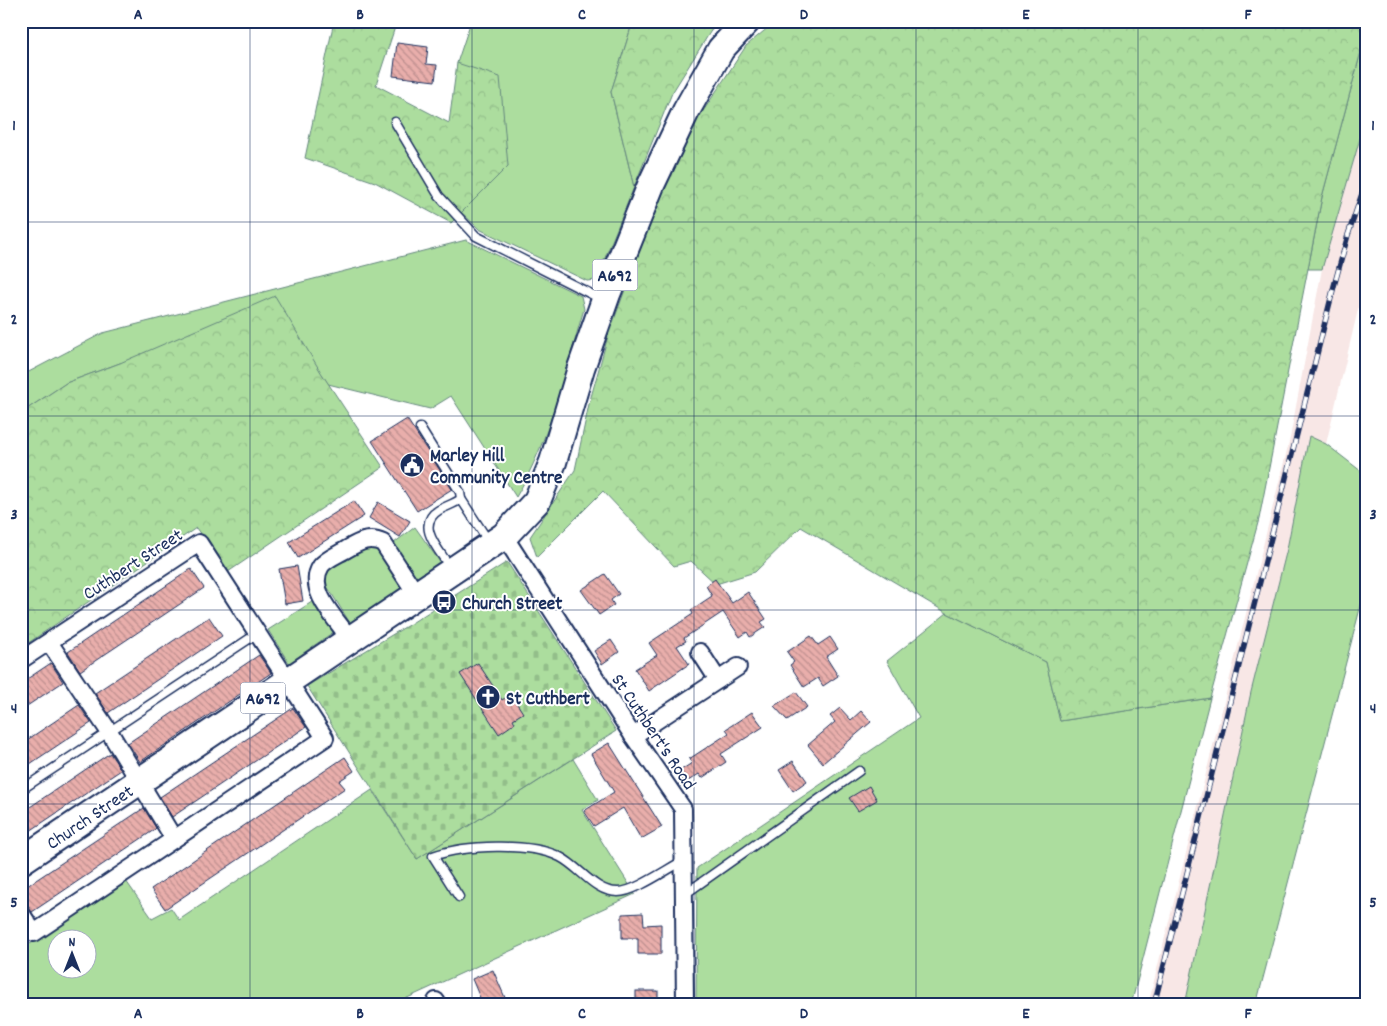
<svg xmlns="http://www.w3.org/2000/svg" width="1387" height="1026" viewBox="0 0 1387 1026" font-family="Dekko,sans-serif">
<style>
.built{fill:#f8e7e6}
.green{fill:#acdd9e;stroke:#64867e;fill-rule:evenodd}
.forest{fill:url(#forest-crowns);stroke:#64867e}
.cemetery{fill:url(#cemetery-stones);stroke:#64867e}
.building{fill:url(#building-back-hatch);stroke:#1b2f5e}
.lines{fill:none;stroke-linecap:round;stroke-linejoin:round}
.service-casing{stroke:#1b2f5e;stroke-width:11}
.minor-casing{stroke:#1b2f5e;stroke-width:20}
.trunk-casing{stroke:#1b2f5e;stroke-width:30}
.service{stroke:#fff;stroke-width:8}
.minor{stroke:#fff;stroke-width:16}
.trunk{stroke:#fff;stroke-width:26}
.rail-casing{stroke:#1b2f5e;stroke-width:5.5}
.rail{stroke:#fff;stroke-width:4;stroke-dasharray:11;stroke-linecap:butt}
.grid{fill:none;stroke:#1b2f5e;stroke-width:1;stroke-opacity:0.55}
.labels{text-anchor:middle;stroke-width:4;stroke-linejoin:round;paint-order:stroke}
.shield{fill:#fff;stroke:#5f6d8e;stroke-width:1}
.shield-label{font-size:18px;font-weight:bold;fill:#1b2f5e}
.poi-label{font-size:19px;font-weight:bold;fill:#1b2f5e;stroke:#fff;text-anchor:start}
.street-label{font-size:19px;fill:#1b2f5e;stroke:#fff}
.neatline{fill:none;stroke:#1b2f5e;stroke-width:2}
.grid-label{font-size:16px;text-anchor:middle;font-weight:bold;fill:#1b2f5e}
</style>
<defs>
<pattern id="forest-crowns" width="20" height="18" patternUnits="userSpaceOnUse" patternTransform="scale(1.25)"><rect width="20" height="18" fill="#acdd9e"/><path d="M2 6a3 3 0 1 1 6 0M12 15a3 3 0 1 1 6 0" fill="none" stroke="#93be8a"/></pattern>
<pattern id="cemetery-stones" width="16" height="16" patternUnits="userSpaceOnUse" patternTransform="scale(1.25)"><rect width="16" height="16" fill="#acdd9e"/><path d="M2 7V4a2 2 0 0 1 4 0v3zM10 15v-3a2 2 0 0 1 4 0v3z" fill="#93be8a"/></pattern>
<pattern id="building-back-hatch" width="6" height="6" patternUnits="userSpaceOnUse" patternTransform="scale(1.25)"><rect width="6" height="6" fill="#e9aeab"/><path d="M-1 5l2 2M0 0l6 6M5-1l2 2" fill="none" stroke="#bc8e8e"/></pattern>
</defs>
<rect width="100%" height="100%" fill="#fff"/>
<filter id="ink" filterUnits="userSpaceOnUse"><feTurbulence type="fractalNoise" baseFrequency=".02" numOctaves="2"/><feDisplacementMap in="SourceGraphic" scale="10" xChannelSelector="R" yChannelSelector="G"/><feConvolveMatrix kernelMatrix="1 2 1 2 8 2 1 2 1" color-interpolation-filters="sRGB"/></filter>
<g filter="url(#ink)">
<path class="built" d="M1366,118V276L1326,444L1309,436L1287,549L1251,692L1185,1005H1148L1290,438L1322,269Z"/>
<g class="green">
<path d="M471,21H633L611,92L634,187L596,280L587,281L479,229L461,212L508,166L457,63Z"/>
<path d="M1366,33V118L1322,269H1308L1322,197Z"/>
<path d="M466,240L581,296L584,309C565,372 550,440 516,497L451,396L430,409L328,384L322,374L120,363L66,383L21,413V376L103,333Z"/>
<path d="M1309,436L1326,444L1366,475V586L1256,1005H1185L1251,692L1287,549Z"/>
<path d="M415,527L442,565L416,583L390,546Z"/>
<path d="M366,547L377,549L402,589L350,623L325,583L327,568Z"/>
<path d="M315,600L335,631L289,663L268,630Z"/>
<path d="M947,613L1046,662L1060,721L1210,698L1131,1005H696L697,868L919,718L887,661Z"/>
<path d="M573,759L598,800L582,810L635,894L392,1005H21V930L30,944L126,881L152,918L171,908L179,920L372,790L417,859ZM58,938H88V968H58Z"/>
</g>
<g class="forest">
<path d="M334,21H397L376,85L449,123L457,63L500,77L508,166L451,223L375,182L305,158Z"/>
<path d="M633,21H717L672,93L634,187L611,92Z"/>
<path d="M776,21H1366V33L1322,197L1259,519L1210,698L1060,721L1046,662L947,613L801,527L755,572L716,584L691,561L674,566L603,491L537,557L530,537L575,470L589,404L608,336L653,214L690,131L746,46Z"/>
<path d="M275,296L322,374L383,467L228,572L196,528L21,648V413L66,383L120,363Z"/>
</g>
<path class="cemetery" d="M507,562L616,731L417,859L307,686L410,624Z"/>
<g class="building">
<path d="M397,43L428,47L426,64L437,65L435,81L393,76Z"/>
<path d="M407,419L452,489L417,511L372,441Z"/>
<path d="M354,501L364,516L298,558L289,542Z"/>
<path d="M378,502L410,521L400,537L369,518Z"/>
<path d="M297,566L303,601L285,604L279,569Z"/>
<path d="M191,569L204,588L80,671L68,652Z"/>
<path d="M605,574L619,594L611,600L614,605L599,615L581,590Z"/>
<path d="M715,579L732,603L748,592L766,619L761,622L765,627L750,637L747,632L740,637L723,612L684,638L686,641L677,646L689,664L649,691L635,669L657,655L649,643L693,614L691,610L712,596L706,586Z"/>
<path d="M209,617L222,636L108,713L95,693Z"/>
<path d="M811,636L818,645L830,637L838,649L826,657L838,676L823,686L818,678L804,687L790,665L794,662L787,652Z"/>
<path d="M611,640L619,652L602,664L594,651Z"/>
<path d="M259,655L271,673L140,762L128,743Z"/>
<path d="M51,663L63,682L21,710V683Z"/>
<path d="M478,663L502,700L511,694L523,713L513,719L515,723L499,734L460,674Z"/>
<path d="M796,692L807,707L787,720L774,706Z"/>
<path d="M79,705L91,723L21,770V744Z"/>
<path d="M293,708L306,727L172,817L160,797Z"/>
<path d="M840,708L851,720L861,711L871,722L823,763L808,745L835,722L830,716Z"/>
<path d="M752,712L763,727L721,754L726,762L702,778L699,774L685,783L678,772L692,763L689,759L729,733L726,729Z"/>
<path d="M609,743L662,827L641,839L623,808L594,826L584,811L614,792L591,754Z"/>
<path d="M110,753L121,770L21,837V813Z"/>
<path d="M345,757L354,771L339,781L345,788L165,909L151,889Z"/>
<path d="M793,761L807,781L793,791L779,770Z"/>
<path d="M869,786L877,800L858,811L849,798Z"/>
<path d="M144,808L156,828L154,830L32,912L25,904L21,899V890Z"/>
<path d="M643,913L644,925L661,924V954H638V938H622V914Z"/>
<path d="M493,970L506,1000L496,1005H483L472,979Z"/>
<rect x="636" y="991" width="22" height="14"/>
</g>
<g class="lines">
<defs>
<g id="service">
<path d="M395,122L439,196L476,236L601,299"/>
<path d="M420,428L460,492L461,499"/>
<path d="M450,567C440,551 414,525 439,510C446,506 454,504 461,499L489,542"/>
<path d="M21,790L258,633"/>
<path d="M685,894L859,771"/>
<path d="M459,897L433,856C464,845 530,842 560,857C580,867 594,892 618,892C635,892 667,869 683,861"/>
</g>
<g id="minor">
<path d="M504,536L633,736L683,809L685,1005"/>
<path d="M351,640C338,621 305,590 321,566C326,559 339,554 347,549C359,542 369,536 383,543L417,595"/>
<path d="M49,642L110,733L174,839"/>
<path d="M700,652L718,680"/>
<path d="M21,660L199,543L325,738L34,933L21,913"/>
<path d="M633,736L738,667"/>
<path d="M436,1001L438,1005"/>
</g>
<path id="trunk" d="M21,861L504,536L537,501L553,462L581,368L607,294L651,185L686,111L721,49L747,21"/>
</defs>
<use href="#service" class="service-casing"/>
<use href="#minor" class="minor-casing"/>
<use href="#trunk" class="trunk-casing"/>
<use href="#service" class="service"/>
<use href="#minor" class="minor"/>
<use href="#trunk" class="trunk"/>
<defs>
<path id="rail" d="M1154,1005L1334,286L1348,235L1366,182"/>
</defs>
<use href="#rail" class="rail-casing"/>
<use href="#rail" class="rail"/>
</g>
</g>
<path class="grid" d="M250,21V1005M472,21V1005M694,21V1005M916,21V1005M1138,21V1005M21,222H1366M21,416H1366M21,610H1366M21,804H1366"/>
<defs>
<symbol id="civic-disc" viewBox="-11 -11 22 22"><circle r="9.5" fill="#1b2f5e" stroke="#fff"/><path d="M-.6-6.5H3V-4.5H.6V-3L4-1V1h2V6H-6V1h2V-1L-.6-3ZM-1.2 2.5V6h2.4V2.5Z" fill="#fff"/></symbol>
<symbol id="bus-disc" viewBox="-11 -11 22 22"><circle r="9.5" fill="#1b2f5e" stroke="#fff"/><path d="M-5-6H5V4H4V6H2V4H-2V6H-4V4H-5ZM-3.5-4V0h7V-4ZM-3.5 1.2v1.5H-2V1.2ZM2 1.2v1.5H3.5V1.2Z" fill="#fff"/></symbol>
<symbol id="church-disc" viewBox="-11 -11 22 22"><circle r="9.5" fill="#1b2f5e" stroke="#fff"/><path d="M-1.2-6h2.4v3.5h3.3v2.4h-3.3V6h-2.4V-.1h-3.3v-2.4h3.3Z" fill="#fff"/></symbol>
</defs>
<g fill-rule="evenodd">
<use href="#civic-disc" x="398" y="451" width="28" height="28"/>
<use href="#bus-disc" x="430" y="588" width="28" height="28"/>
<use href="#church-disc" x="474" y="683" width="28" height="28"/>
</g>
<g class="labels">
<g class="shield">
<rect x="592.5" y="259.5" width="45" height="31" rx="4"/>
<rect x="240.5" y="682.5" width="45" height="31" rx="4"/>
</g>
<g class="shield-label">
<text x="615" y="281">A692</text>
<text x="263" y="704">A692</text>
</g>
<g class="poi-label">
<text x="430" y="461">Marley Hill<tspan x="430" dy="22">Community Centre</tspan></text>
<text x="462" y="609">Church Street</text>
<text x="506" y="704">St Cuthbert</text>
</g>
<g class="street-label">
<text transform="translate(132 563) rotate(-33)" y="7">Cuthbert Street</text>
<text transform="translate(655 731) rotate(56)" y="7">St Cuthbert's Road</text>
<text transform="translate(89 816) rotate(-34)" y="7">Church Street</text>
</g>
</g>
<rect width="1387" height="1026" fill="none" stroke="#fff" stroke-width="55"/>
<g transform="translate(72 954)"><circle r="24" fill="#ffffff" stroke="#a4acbf"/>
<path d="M0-4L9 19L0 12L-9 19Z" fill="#1b2f5e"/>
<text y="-8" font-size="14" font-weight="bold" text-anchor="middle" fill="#1b2f5e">N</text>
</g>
<rect x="28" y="28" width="1332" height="970" class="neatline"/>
<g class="grid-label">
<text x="138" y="19">A</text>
<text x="360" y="19">B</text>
<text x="582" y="19">C</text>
<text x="804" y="19">D</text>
<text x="1026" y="19">E</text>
<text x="1248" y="19">F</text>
<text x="14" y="130">1</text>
<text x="1373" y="130">1</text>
<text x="14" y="324">2</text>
<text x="1373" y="324">2</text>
<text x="14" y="519">3</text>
<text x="1373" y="519">3</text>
<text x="14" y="713">4</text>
<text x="1373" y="713">4</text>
<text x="14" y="907">5</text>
<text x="1373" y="907">5</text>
<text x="138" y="1018">A</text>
<text x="360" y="1018">B</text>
<text x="582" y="1018">C</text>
<text x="804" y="1018">D</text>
<text x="1026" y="1018">E</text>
<text x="1248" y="1018">F</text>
</g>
</svg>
